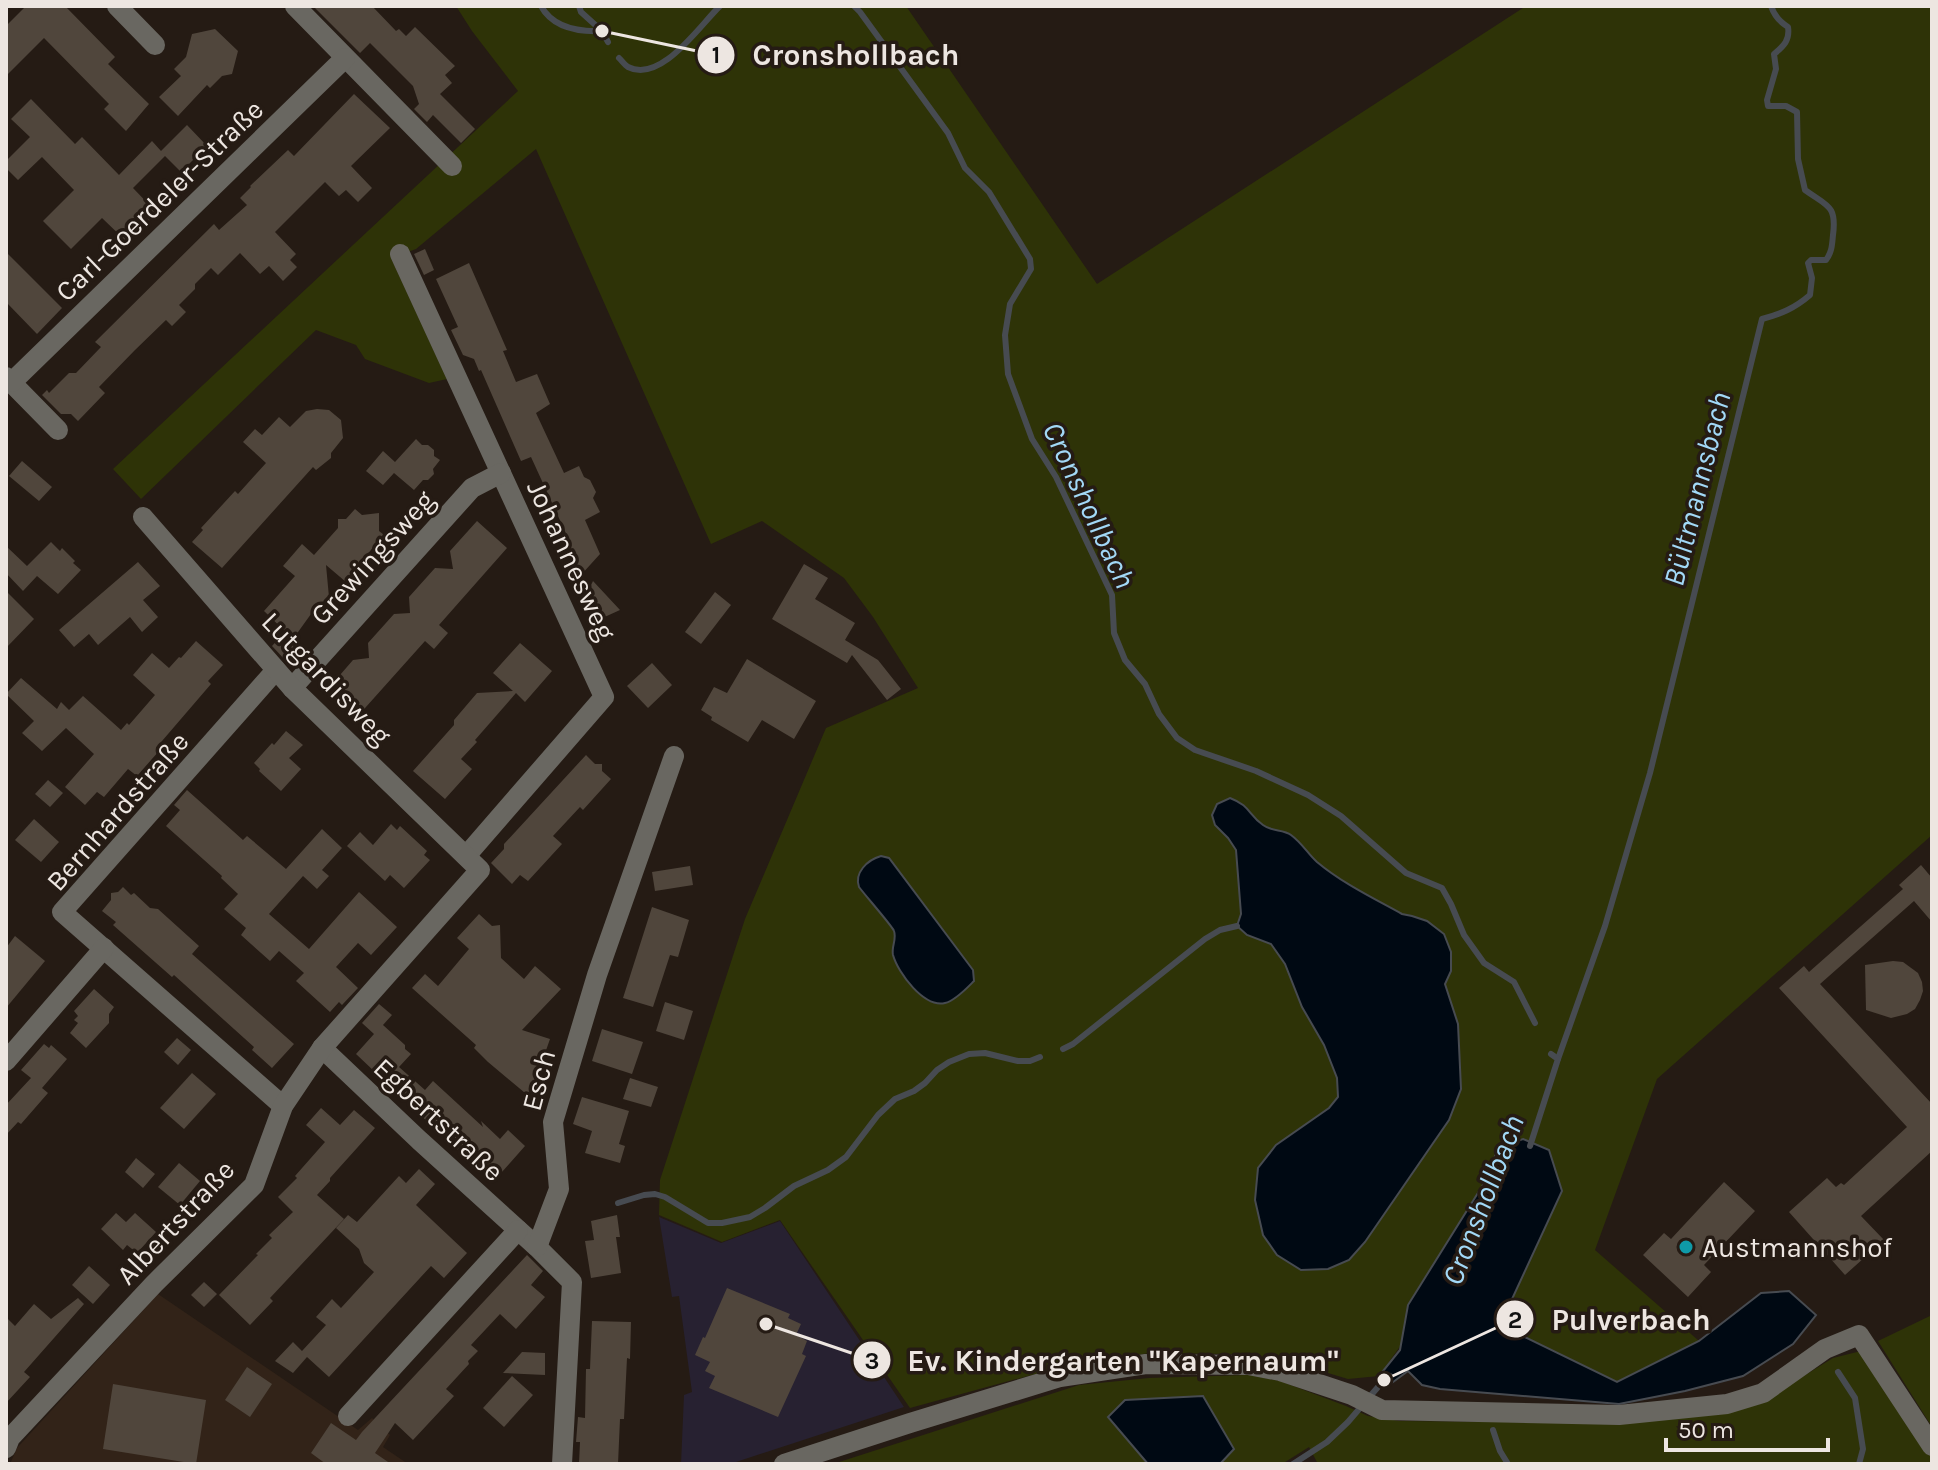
<svg xmlns="http://www.w3.org/2000/svg" width="1938" height="1470" viewBox="0 0 1938 1470" font-family="Karla,sans-serif">
<style>
.built{fill:#322318}
.education{fill:#272131}
.green{fill:#2e3307;fill-rule:evenodd}
.water{fill:#000913;stroke:#474b51;stroke-width:2}
.lines{fill:none;stroke-linecap:round;stroke-linejoin:round}
.stream{stroke:#474b51;stroke-width:6}
.building{fill:#50463c}
.minor{stroke:#696761;stroke-width:20}
.culture-dot{fill:#0f9aa8;stroke:#251b14;stroke-width:3}
.labels{text-anchor:middle;stroke-width:7;stroke-linejoin:round;paint-order:stroke}
.street-label{font-size:28px;fill:#ede6e1;stroke:#251b14}
.poi-label{font-size:28px;fill:#ede6e1;stroke:#251b14;text-anchor:start}
.water-label{font-size:30px;font-style:italic;fill:#a2d8f6;stroke:#251b14}
.leader{fill:none;stroke:#ede6e1;stroke-width:3}
.callout-dot{fill:#ede6e1;stroke:#251b14;stroke-width:3}
.mark-label{font-size:24px;text-anchor:middle;font-weight:bold;fill:#111}
.callout-label{font-size:30px;text-anchor:middle;font-weight:bold;fill:#ede6e1;stroke:#251b14;stroke-width:7;stroke-linejoin:round;paint-order:stroke}
</style>
<rect width="100%" height="100%" fill="#251b14"/>
<path class="built" d="M158,1294L358,1430L372,1418L390,1435L383,1447L408,1464H10L17,1448Z"/>
<path class="education" d="M659,1217L721,1243L780,1221L904,1407L730,1464H681L684,1395L692,1392L679,1296L672,1297Z"/>
<g class="green">
<path d="M456,6H906L1097,284L1526,6H1932V835L1657,1079L1595,1250L1699,1341L1617,1382L1500,1324L1562,1191L1498,1148L1484,1183L1408,1305L1401,1345L1379,1376L1348,1379L1288,1361L1230,1354L1149,1353L1057,1368L910,1408L780,1220L722,1242L659,1215L660,1180L745,919L826,728L918,688L873,617L844,578L762,521L711,544L536,149L416,249L391,258L447,379L429,383L365,359L356,345L316,330L141,499L113,469L518,91L472,31ZM892,926L930,1002L892,952L895,932Z"/>
<path d="M1932,1315V1427L1878,1341Z"/>
<path d="M1861,1351L1932,1457V1464H1318L1309,1447L1282,1464H1220L1234,1449L1109,1417L1148,1464H833L1079,1385L1149,1378L1248,1375L1280,1381L1346,1406L1368,1416L1399,1421L1620,1423L1766,1399L1833,1358Z"/>
</g>
<g class="water">
<path d="M1230,798C1251,806 1248,815 1263,825C1272,832 1283,829 1291,835C1302,843 1308,854 1317,862C1342,883 1373,898 1402,914L1412,916L1427,921L1444,934L1451,952V971L1445,984L1458,1024L1461,1089L1449,1120L1365,1242L1349,1260L1328,1269L1301,1270L1277,1255L1263,1235L1255,1200L1258,1168L1276,1145L1329,1108L1338,1097L1337,1078L1324,1045L1302,1007L1285,964L1271,944L1247,935L1237,926L1241,914L1236,850L1228,838L1215,825L1212,815L1217,804Z"/>
<path d="M881,856L889,858L973,970L974,981C967,988 955,1001 945,1003C924,1008 898,973 893,955C891,947 897,939 894,931C893,927 864,894 859,887C854,873 867,860 881,856Z"/>
<path d="M1523,1139L1549,1150L1562,1191L1500,1325L1617,1382L1699,1341L1761,1293L1789,1291L1816,1315L1793,1344L1743,1376L1685,1391L1619,1404L1440,1389L1422,1385L1408,1371L1389,1385L1379,1376L1400,1350L1408,1305L1486,1180L1498,1148Z"/>
<path d="M1203,1396L1234,1449L1220,1464H1148L1108,1417L1125,1400Z"/>
</g>
<g class="lines">
<g class="stream">
<path d="M541,6C553,28 579,32 602,31"/>
<path d="M579,6L581,12L602,31L608,42"/>
<path d="M854,6L860,12L948,133L965,168L989,192L1030,259L1031,269L1010,304L1005,335L1008,374L1032,439L1056,477L1112,595L1114,633L1125,660L1145,684L1159,714L1177,738L1195,750L1256,771L1308,795L1341,816L1406,873L1442,888L1451,904L1464,935L1484,963L1514,982L1535,1023"/>
<path d="M619,58C622,61 625,65 628,67C661,84 700,25 720,6"/>
<path d="M1063,1049L1073,1044L1205,939L1220,930L1237,926"/>
<path d="M1558,1059L1605,926L1650,773L1762,319C1781,314 1795,308 1810,295L1812,278L1808,263L1811,260H1826C1832,252 1832,245 1833,235C1837,205 1827,206 1805,190L1798,159L1797,112L1786,106H1768L1767,100L1776,69L1774,54C1784,46 1790,40 1788,27C1780,22 1774,15 1771,6"/>
<path d="M1530,1146L1558,1059L1551,1054"/>
<path d="M618,1203L644,1195L655,1194L665,1197L708,1223H722L750,1217L765,1208L794,1186L828,1170L846,1157L878,1115L895,1099L914,1091L925,1083L937,1070L949,1062L969,1054L985,1053L1018,1061H1030L1040,1057"/>
<path d="M1838,1372L1855,1398L1863,1449L1859,1464"/>
<path d="M1493,1430L1500,1451L1508,1464"/>
<path d="M1293,1464L1327,1442L1348,1422L1384,1380L1390,1376"/>
</g>
</g>
<g class="building">
<path d="M26,6H65L115,57L108,64L149,104L126,131L104,109L109,104L44,38L6,76V26Z"/>
<path d="M313,6H372L396,31L399,29L406,36L415,27L455,66L445,75L452,83L440,94L475,129L461,143L433,115L427,122L414,109L419,104L413,86L370,43L360,53Z"/>
<path d="M215,29L238,51L232,74L222,76L210,88L207,85L178,116L159,97L181,76L174,69L186,57L192,34Z"/>
<path d="M354,94L390,128L351,166L372,188L358,202L346,190L339,196L325,182L275,232L296,254L290,260L297,267L283,281L269,266L260,274L240,253L218,275L211,268L195,284V289L179,305L186,312L172,326L166,320L135,350L99,387L105,393L78,421L71,414H61L42,395L47,390L49,393L69,373H76L101,347L95,342L214,224L219,230L247,205L240,198L251,187L250,186L288,150L294,156Z"/>
<path d="M31,99L75,144L82,137L119,175L152,141L161,151L187,125L207,146L181,172L165,156L133,188L157,213L127,242L102,218L71,249L43,221L74,190L42,157L18,180L6,168V161L30,137L11,119Z"/>
<path d="M425,249L434,270L424,275L414,254Z"/>
<path d="M6,252L62,308L37,334L6,302Z"/>
<path d="M469,263L507,350L503,351L516,382L537,374L550,404L536,413L564,473L579,466L584,477L590,480L596,492L593,498L600,512L585,520L600,554L581,575L565,542L569,540L531,457L521,461L481,370L479,371L474,359L463,355L451,330L458,327L436,279Z"/>
<path d="M317,409L329,410L341,420L343,438L331,453V458L316,470L313,467L222,568L192,542L203,530L201,528L235,491L238,494L266,463L243,442L255,429L262,435L279,417L290,427L306,411Z"/>
<path d="M416,439L422,445H428L434,450V456L440,460L433,469L434,474L428,480H423L414,490L394,473L383,485L366,471L383,451L395,462Z"/>
<path d="M22,461L52,487L39,501L9,476Z"/>
<path d="M355,509L362,515L379,513V531L384,535L357,566L359,568L346,582L326,565L330,608L325,613L311,614L293,639L264,611L295,576L283,566L302,544L314,555L338,528V519H346Z"/>
<path d="M477,521L507,548L439,625L448,633L434,649L425,641L357,717L327,690L353,660L369,658L368,643L394,614L410,613L409,597L435,568L453,569L450,551Z"/>
<path d="M51,542L60,551L62,548L75,561L73,563L81,570L58,594L37,576L23,591L6,573V546L27,566Z"/>
<path d="M138,562L160,586L143,600L158,617L142,632L130,617L98,645L89,634L74,647L59,630Z"/>
<path d="M804,564L828,578L815,599L855,623L845,640L878,660L901,689L887,700L852,655L847,663L772,619Z"/>
<path d="M593,581L620,610L598,620L593,608L581,606Z"/>
<path d="M6,591L34,619L6,648Z"/>
<path d="M715,592L731,605L701,644L685,632Z"/>
<path d="M282,635L297,649L286,661L272,646Z"/>
<path d="M196,641L223,665L208,681L211,684L156,748L159,751L137,776L128,769L104,797L97,792L85,805L65,787L94,754L66,728L42,751L22,733L34,721L6,694L21,678L57,709L61,702L69,710L83,696L121,730L127,723L129,725L155,695L133,675L152,653L169,668L179,657L181,658Z"/>
<path d="M520,643L552,671L525,702L516,693L475,740L477,742L461,759L472,769L445,799L413,771L454,725V720L477,693L513,691L493,673Z"/>
<path d="M747,659L816,701L794,739L762,720L748,742L711,720L712,717L701,710L714,687L727,693Z"/>
<path d="M652,663L672,685L648,708L627,686Z"/>
<path d="M286,731L303,745L289,758L301,769L281,791L259,771L260,769L254,763L272,743L274,745Z"/>
<path d="M586,755L595,764H602V771L611,779L583,810L580,807L553,836L562,844L528,881L520,875L512,884L491,863L504,849V844Z"/>
<path d="M48,780L63,793L50,807L35,794Z"/>
<path d="M187,790L243,840L247,836L286,869L322,829L342,848L322,870L329,876L317,889L303,876L269,914L309,949L359,892L397,927L371,955L358,943L336,967L358,988L342,1005L339,1002L330,1012L296,981L304,973L279,951L270,961L241,935L246,928L224,909L238,894L221,878L222,876L166,826L180,810L174,805Z"/>
<path d="M34,819L59,842L41,862L15,840Z"/>
<path d="M391,824L397,830L400,826L427,851L424,855L430,860L404,888L390,875L385,881L347,846L360,832L373,845Z"/>
<path d="M1921,865L1932,878V922L1914,901L1820,984L1932,1104V1151L1861,1216L1884,1240L1845,1275L1789,1212L1827,1178L1836,1187L1841,1183L1844,1185L1907,1127L1779,988L1804,966L1809,972L1903,889L1899,885Z"/>
<path d="M690,866L693,885L655,891L652,872Z"/>
<path d="M123,887L131,895L134,893L150,908L158,909L199,946L192,954L294,1044L272,1068L252,1050L254,1047L174,975L172,977L113,925L116,922L102,911L111,900V893L118,892Z"/>
<path d="M652,907L689,920L678,957L670,955L653,1007L623,998Z"/>
<path d="M479,914L492,926L500,925L501,958L524,979L535,966L561,989L522,1030L550,1039L536,1079L543,1085L531,1098L488,1062L474,1048L476,1045L412,988L425,974L438,986L469,949L457,938Z"/>
<path d="M15,936L45,961L6,1008V948Z"/>
<path d="M1893,961L1903,962L1918,973L1922,982L1923,991L1920,1000L1915,1009L1907,1014L1891,1018L1866,1010L1865,965Z"/>
<path d="M94,989L114,1007L109,1014V1023L86,1048L70,1033L78,1023L74,1020L78,1016L74,1011Z"/>
<path d="M665,1002L693,1011L684,1040L656,1031Z"/>
<path d="M379,1004L392,1015L383,1025L405,1045V1049L411,1054L399,1067L425,1090L433,1081L483,1127L481,1121L500,1139L508,1130L525,1146L493,1182L456,1148L461,1143L437,1121L432,1126L356,1054L374,1034L362,1023Z"/>
<path d="M602,1029L643,1042L632,1074L592,1061Z"/>
<path d="M177,1038L191,1050L178,1065L164,1052Z"/>
<path d="M44,1044L49,1048L51,1045L67,1059L42,1088L48,1093L21,1124L18,1122L6,1135V1105L31,1078L21,1070Z"/>
<path d="M192,1073L216,1094L184,1129L160,1108Z"/>
<path d="M630,1078L658,1087L651,1107L623,1099Z"/>
<path d="M582,1097L629,1111L619,1144L625,1146L620,1163L585,1153L592,1131L573,1124Z"/>
<path d="M321,1108L340,1125L354,1110L375,1128L330,1178V1181L317,1195L344,1219L270,1298L273,1301L250,1325L219,1295L258,1255L256,1254L272,1238L269,1235L293,1212L278,1197L297,1178L295,1176L325,1142L306,1125Z"/>
<path d="M136,1158L155,1174L143,1188L125,1172Z"/>
<path d="M179,1163L200,1181L180,1205L158,1187Z"/>
<path d="M419,1169L435,1184L416,1205L467,1253L444,1278L431,1266L329,1377L307,1357L293,1373L275,1361L293,1342L302,1351L326,1325L316,1317L332,1299L341,1308L374,1272L364,1263L359,1249L336,1228L348,1215L357,1222L399,1176L406,1183Z"/>
<path d="M1724,1182L1755,1211L1704,1265L1711,1272L1688,1297L1643,1255L1664,1233L1671,1239Z"/>
<path d="M116,1213L126,1222L135,1213L156,1232L137,1253L127,1245L123,1250L101,1229Z"/>
<path d="M617,1215L620,1237H616L621,1273L591,1278L585,1241L594,1240L591,1221Z"/>
<path d="M527,1255L543,1271L531,1285L545,1297L516,1329L500,1314L471,1345L478,1351L468,1361L469,1364L446,1389L454,1396L413,1440L395,1423L375,1453L391,1464H326L311,1453L331,1423L356,1440L362,1432Z"/>
<path d="M89,1266L110,1285L93,1304L72,1285Z"/>
<path d="M204,1282L217,1294L204,1307L191,1295Z"/>
<path d="M727,1288L790,1314L788,1318L801,1324L796,1335L807,1341L802,1354L806,1356L778,1417L709,1388L715,1376L705,1371L710,1362L695,1355L703,1337L705,1338Z"/>
<path d="M78,1298L84,1304L24,1372L30,1377L6,1403V1317L15,1326L34,1304L51,1319Z"/>
<path d="M592,1321L631,1322L630,1359L627,1358L624,1419H620L618,1464H579L580,1442H576L578,1417L585,1418L586,1369H590Z"/>
<path d="M522,1352L545,1353V1375L503,1373Z"/>
<path d="M247,1367L272,1384L250,1417L225,1400Z"/>
<path d="M512,1376L533,1395L504,1427L483,1408Z"/>
<path d="M113,1384L206,1400L196,1464L103,1449Z"/>
</g>
<g class="lines">
<g class="minor">
<path d="M117,6L155,45"/>
<path d="M295,6L452,166"/>
<path d="M400,254L604,697L466,856"/>
<path d="M6,377L58,430"/>
<path d="M12,382L345,58"/>
<path d="M276,670L62,912L283,1106"/>
<path d="M292,688L472,488L501,473"/>
<path d="M322,1048L419,1140L537,1247L572,1282L562,1464"/>
<path d="M6,1061L104,948"/>
<path d="M537,1247L559,1189L553,1122L597,975L674,756"/>
<path d="M348,1416L518,1230"/>
<path d="M6,1448L10,1438L154,1284L254,1185L283,1106L322,1048L480,870L292,688L143,517"/>
<path d="M784,1464L910,1423L1060,1377L1146,1364L1248,1365L1280,1371L1352,1395L1382,1410L1619,1415L1727,1404L1763,1393L1825,1349L1859,1335L1932,1446"/>
</g>
</g>
<circle class="culture-dot" cx="1686" cy="1247" r="8"/>
<g class="labels">
<g class="street-label">
<text transform="translate(159 200) rotate(-44)" y="10">Carl-Goerdeler-Straße</text>
<text transform="translate(372 557) rotate(-48)" y="10">Grewingsweg</text>
<text transform="translate(572 560) rotate(65)" y="10">Johannesweg</text>
<text transform="translate(327 678) rotate(46)" y="10">Lutgardisweg</text>
<text transform="translate(117 811) rotate(-49)" y="10">Bernhardstraße</text>
<text transform="translate(538 1080) rotate(-75)" y="10">Esch</text>
<text transform="translate(439 1119) rotate(43)" y="10">Egbertstraße</text>
<text transform="translate(175 1222) rotate(-47)" y="10">Albertstraße</text>
</g>
<g class="poi-label">
<text x="1702" y="1257">Austmannshof</text>
</g>
<g class="water-label">
<text transform="translate(1697 489) rotate(-76)" y="10">Bültmannsbach</text>
<text transform="translate(1089 505) rotate(65)" y="10">Cronshollbach</text>
<text transform="translate(1483 1200) rotate(-69)" y="10">Cronshollbach</text>
</g>
</g>
<path class="leader" d="M602 31L716 55M1384 1380L1515 1319M766 1324L872 1360"/>
<g class="callout-dot">
<circle cx="602" cy="31" r="8"/>
<circle cx="1384" cy="1380" r="8"/>
<circle cx="766" cy="1324" r="8"/>
<circle cx="716" cy="55" r="20"/>
<circle cx="1515" cy="1319" r="20"/>
<circle cx="872" cy="1360" r="20"/>
</g>
<g class="mark-label">
<text x="716" y="63">1</text>
<text x="1515" y="1328">2</text>
<text x="872" y="1369">3</text>
</g>
<g class="callout-label">
<text x="856" y="65">Cronshollbach</text>
<text x="1631" y="1330">Pulverbach</text>
<text x="1123" y="1371">Ev. Kindergarten "Kapernaum"</text>
</g>
<rect width="1938" height="1470" fill="none" stroke="#ede6e1" stroke-width="16"/>
<path d="M1666 1438v12h162v-12" fill="none" stroke="#ede6e1" stroke-width="4"/>
<text x="1678" y="1438" font-size="24" fill="#ede6e1" stroke="#251b14" stroke-width="6" paint-order="stroke">50 m</text>
</svg>
